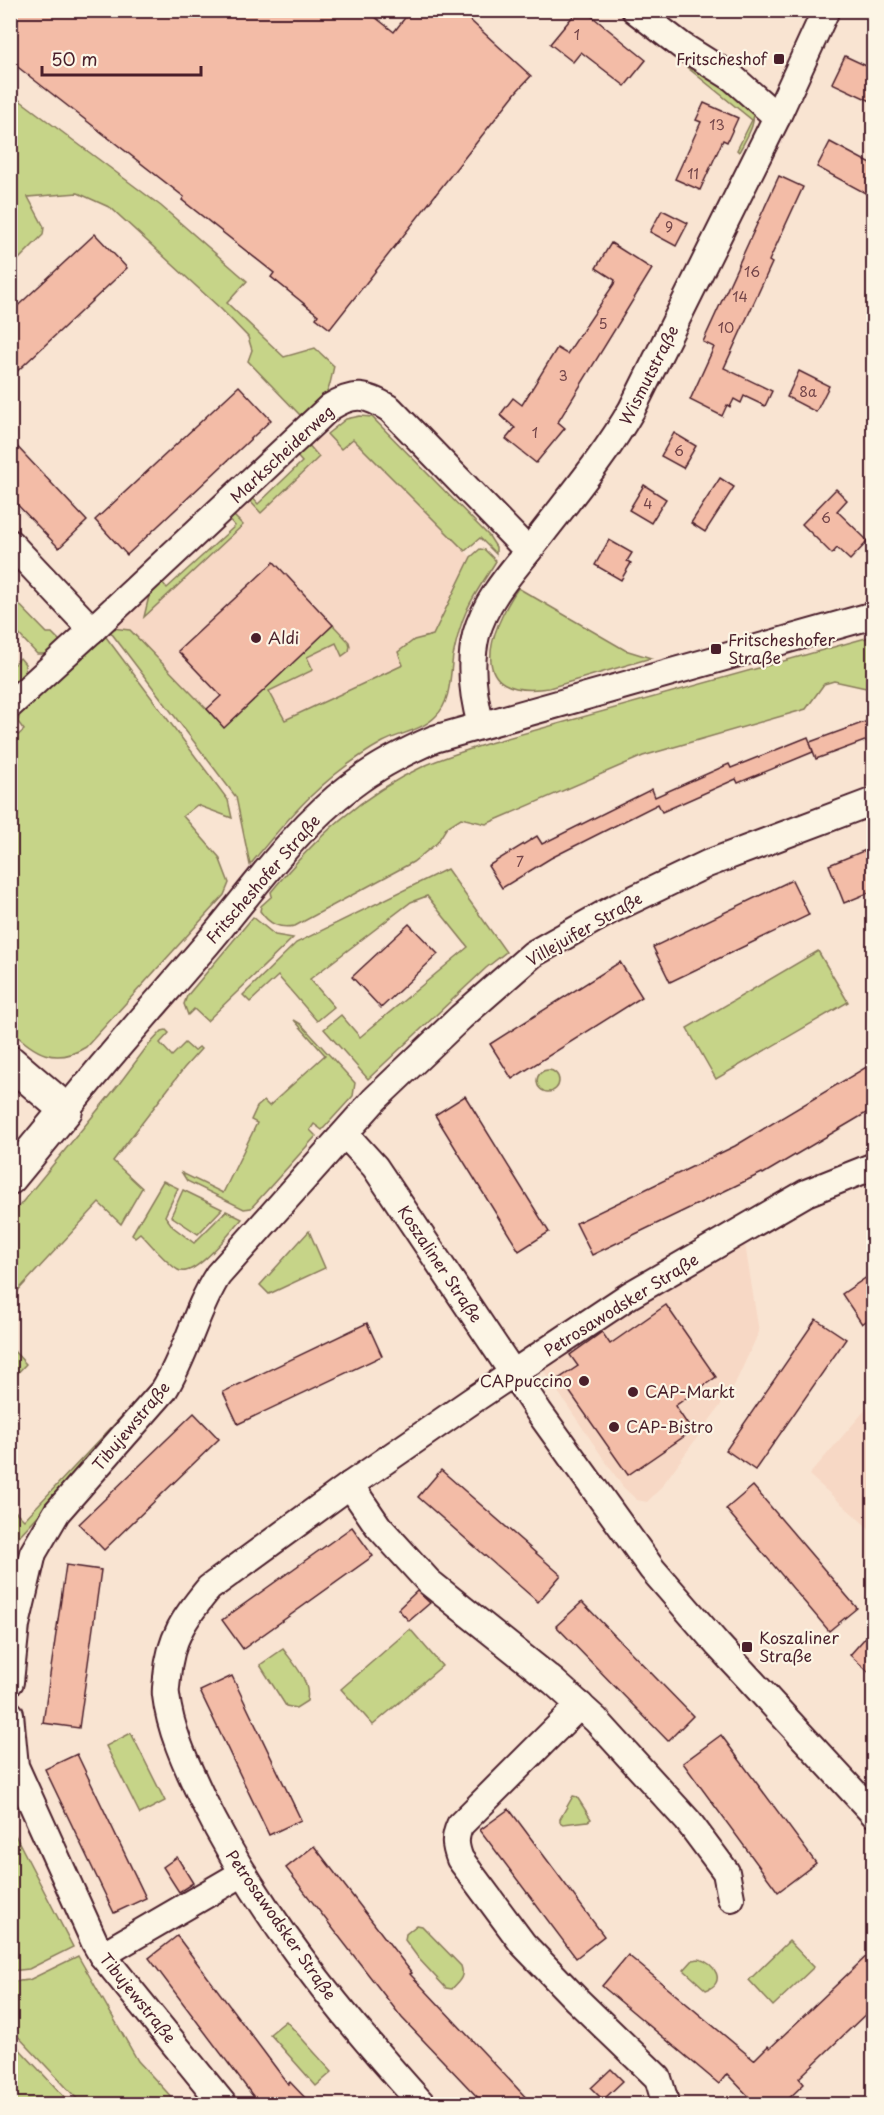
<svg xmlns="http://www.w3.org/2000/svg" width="884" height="2115" viewBox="0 0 884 2115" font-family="'Playpen Sans',sans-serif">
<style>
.built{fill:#f7d8c5}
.green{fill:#c6d488;stroke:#887a5a;stroke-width:1.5}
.building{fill:#f3bca7;stroke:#4a1f2b;stroke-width:1.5}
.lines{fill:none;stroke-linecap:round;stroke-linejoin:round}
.minor-casing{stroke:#4a1f2b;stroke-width:30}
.tertiary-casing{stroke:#4a1f2b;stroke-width:36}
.minor{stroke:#fcf5e5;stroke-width:26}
.tertiary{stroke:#fcf5e5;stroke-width:32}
.poi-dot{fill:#4a1f2b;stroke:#fcf5e5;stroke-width:2}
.labels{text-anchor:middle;stroke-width:4.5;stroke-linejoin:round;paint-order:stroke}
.number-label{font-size:14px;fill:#74464a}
.poi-label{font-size:16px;fill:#4a1f2b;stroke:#fcf5e5;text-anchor:start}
.street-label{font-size:16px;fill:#4a1f2b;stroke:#fcf5e5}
</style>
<rect width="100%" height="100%" fill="#f9e4d2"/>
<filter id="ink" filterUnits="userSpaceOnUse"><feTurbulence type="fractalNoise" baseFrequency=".0167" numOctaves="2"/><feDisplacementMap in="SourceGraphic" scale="12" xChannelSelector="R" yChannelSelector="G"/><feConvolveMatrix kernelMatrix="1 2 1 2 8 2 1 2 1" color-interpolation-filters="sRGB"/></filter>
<g filter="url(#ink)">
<g class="built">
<path d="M327,434L341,449L352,438L471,557L422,656L284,720L227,743L111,628L150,592L167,588L235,526L228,518L248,499L258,504L302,462L307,443Z"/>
<path d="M744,1238L759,1332L733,1388L659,1490L647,1502L637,1500L623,1487L539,1364Z"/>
<path d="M873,1401V1532L809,1475Z"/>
</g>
<g class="green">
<path d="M675,55L695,66L751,110C759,121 745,140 739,152L737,150L752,120L673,56Z"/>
<path d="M10,93L161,206L247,281L227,303L284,357L315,348L334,366C327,398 328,398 300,415L248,361L252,350L248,337L221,309L111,208L78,193L28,197L44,227L43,235L11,267Z"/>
<path d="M360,416L372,417L489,536L496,547V554L480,538L465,551L353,439L341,449L327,434L346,419Z"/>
<path d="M307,443L319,457L261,513L248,499L251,496L258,504L302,462L295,454Z"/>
<path d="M233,515L243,525L144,617L150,592L161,581L167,588L235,526L228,518Z"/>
<path d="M480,549L485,550L496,561C486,578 473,595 466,612C460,625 456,642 453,656C450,675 451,702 436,716C423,730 400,733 383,742C327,773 289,816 250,865L236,797L109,630L111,628L130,630L224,727L333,625L349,642L350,646L349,651L342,656L336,643L307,657L313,670L269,691L285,720L403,665L398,652L414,640L433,635L471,557Z"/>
<path d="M518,588L625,650L651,658L549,688C465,700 488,633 518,588Z"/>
<path d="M10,595L47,633H52L64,645L54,654H37L11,626Z"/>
<path d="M103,633L228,800L232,818L197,805L183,816L219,857L229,883L224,895L86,1047C55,1066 34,1053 11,1030L10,732L16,737L24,730L18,722L20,713Z"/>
<path d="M873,636V688H866L834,681L824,684L806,709L643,756L486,824L461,818L447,827L437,843L413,862L295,926C279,929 269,924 260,911L261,906L272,896L271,892C315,838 361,795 424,766C444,757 465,751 486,744Z"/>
<path d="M20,658L25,664L24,682L11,695V667Z"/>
<path d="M447,869L506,952L486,968L368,1079L324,1029L341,1015L360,1037L468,947L427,896L411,902L310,979L334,1007L317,1021L278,976L250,1002L243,995L296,943Z"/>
<path d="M253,917L275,935L293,938L207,1021L194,1009L188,1015L184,1004L187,996Z"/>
<path d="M818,951L848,1002L716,1079L687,1028Z"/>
<path d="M294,1020L301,1024L355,1083L353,1096L322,1130L314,1124L310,1130L316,1136L251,1208L244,1209L187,1181L182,1173L223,1193L257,1123L251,1120L257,1107L264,1101L269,1106L325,1055Z"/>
<path d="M166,1030L169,1033L160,1043L172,1056L185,1043L194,1051L199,1047L201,1049L184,1068L113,1161L142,1188L121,1224L99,1203L11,1298V1216L119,1084L146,1048L162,1031Z"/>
<circle cx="548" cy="1081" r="11"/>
<path d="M163,1181L178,1188L165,1216L173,1227L194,1243L226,1211L242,1219C231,1231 194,1280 178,1270C164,1261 152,1245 140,1233L135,1237L132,1234Z"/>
<path d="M183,1190L222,1209L198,1234L171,1216Z"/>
<path d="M309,1231L325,1268L269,1294L260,1285Z"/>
<path d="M11,1348L26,1364L11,1380Z"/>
<path d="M172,1363L159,1386L19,1536L11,1559V1507L24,1520Z"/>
<path d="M410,1629L442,1666L373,1725L341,1689Z"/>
<path d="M283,1649C294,1664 311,1681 307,1701L296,1708L286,1706L260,1665Z"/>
<path d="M131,1733L165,1801L140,1814L106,1746Z"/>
<path d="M573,1796L577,1797L591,1819L588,1821L563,1824L560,1822V1819Z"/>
<path d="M11,1827L73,1947L29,1969L11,1971Z"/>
<path d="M417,1925L422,1926L461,1966C465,1977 459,1981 452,1989L446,1988L419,1959L405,1940L406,1934Z"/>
<path d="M789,1941L814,1967L773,2006L749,1980Z"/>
<path d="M78,1956L138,2061L178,2104H82L11,2029V1982L29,1980Z"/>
<path d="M699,1959C715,1963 727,1983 706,1990L684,1970L693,1960Z"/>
<path d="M286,2021L332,2072L316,2086L270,2034Z"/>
<path d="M11,2040L71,2104H11Z"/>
</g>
<g class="building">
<path d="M10,10H366L394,32L411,10H459L531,76L517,91L330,329L316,318L318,315L271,277L274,273L182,200L184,197L10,61Z"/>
<path d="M578,10H584L646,60L625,86L581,52L573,62L550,44Z"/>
<path d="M845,56L873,69V102L832,83Z"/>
<path d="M704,103L738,118L727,142L723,140L700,190L675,179L701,122L696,120Z"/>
<path d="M830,142L873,165V181L867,194L817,167Z"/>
<path d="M779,176L803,187L769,261L772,263L724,368L772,391L765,406L744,396L741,403L734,399L730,407L727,405L722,416L690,400L714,347L703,342Z"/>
<path d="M662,210L688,223L676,246L650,232Z"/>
<path d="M95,234L127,268L10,378V313Z"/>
<path d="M611,243L652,269L558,422L565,428L536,463L506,439L515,428L500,415L513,398L522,405L557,348L567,354L614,284L615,280L596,268Z"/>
<path d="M799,371L829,386L816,412L787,397Z"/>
<path d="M239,386L271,420L127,555L95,520Z"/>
<path d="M674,433L696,446L683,468L661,456Z"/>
<path d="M10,439L87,521L59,548L10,497Z"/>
<path d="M720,478L734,487L705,532L691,523Z"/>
<path d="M644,485L666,499L651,523L629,510Z"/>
<path d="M836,489L847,500L837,511L868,541L850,560L837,548L832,554L802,524Z"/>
<path d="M609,540L632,553L627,561L631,563L621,580L595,565Z"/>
<path d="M274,562L333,625L224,728L207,709L221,696L178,651Z"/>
<path d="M873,719V738L816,759L810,743L813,752L738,783L736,779L662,812L658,804L551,858L502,888L488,866L537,836L542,844L652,789L655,797L729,764L731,768L808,737L810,742Z"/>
<path d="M873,847V891L844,903L829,865Z"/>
<path d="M792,880L809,915L670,982L653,947Z"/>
<path d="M409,924L438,954L381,1008L352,977Z"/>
<path d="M620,962L642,997L512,1079L490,1044Z"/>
<path d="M873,1063V1109L763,1174L762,1173L592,1255L576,1223L735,1146Z"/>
<path d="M465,1096L549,1232L519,1251L435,1115Z"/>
<path d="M873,1273V1316L862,1324L842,1294Z"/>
<path d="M666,1305L716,1377L675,1406L692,1431L628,1475L560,1378L578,1366L570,1355L602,1332L610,1344Z"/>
<path d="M816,1319L846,1339L755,1470L726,1450Z"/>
<path d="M367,1323L382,1356L238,1424L223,1392Z"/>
<path d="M194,1413L219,1439L104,1550L79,1524Z"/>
<path d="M441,1470L561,1575L538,1602L418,1497Z"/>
<path d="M753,1486L857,1608L829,1631L726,1509Z"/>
<path d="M352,1527L373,1556L243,1649L222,1620Z"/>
<path d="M66,1565L101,1570L79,1728L43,1723Z"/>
<path d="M417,1591L430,1603L409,1621L398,1609Z"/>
<path d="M582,1602L693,1716L668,1741L556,1626Z"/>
<path d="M873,1629V1676L850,1655Z"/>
<path d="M232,1676L301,1820L269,1835L200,1691Z"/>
<path d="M721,1735L816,1863L778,1892L683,1763Z"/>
<path d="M77,1754L146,1898L114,1913L45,1769Z"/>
<path d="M509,1809L604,1936L576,1958L480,1830Z"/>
<path d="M314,1846L412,1973L410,1974L532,2104H484L402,2018L286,1868Z"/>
<path d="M177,1857L193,1883L179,1892L163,1867Z"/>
<path d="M177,1936L288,2084L290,2082L311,2104H259L149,1958Z"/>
<path d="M873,1950V2007L799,2078L804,2084L783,2104H756L727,2074L719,2084L602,1986L628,1955L754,2060L768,2046L770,2048Z"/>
<path d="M611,2069L623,2081L603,2100L591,2088Z"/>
</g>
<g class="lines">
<defs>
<g id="minor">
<path d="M635,10L682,46L733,78L777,117"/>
<path d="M10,543L92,630L10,705"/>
<path d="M92,630L330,407C354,392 366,394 390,409L528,551"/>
<path d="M481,725C473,696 469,664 476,635C486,598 515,568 538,539C571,496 605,456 632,409L777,117L826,10"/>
<path d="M66,1110C111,1053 160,999 207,944C253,890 294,829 351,786C377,766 404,752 434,739L874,615"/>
<path d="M345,1134L375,1167L539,1412L652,1569L718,1645L874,1814"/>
<path d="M350,1485L378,1526L429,1582L554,1682L596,1720L688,1821L726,1872L731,1898"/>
<path d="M10,1682L16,1625L33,1553L57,1512L164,1390C187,1353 195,1311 218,1275L375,1099L461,1017L533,954L611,910L707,864L874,801"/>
<path d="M580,1705L460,1825C454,1838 455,1846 460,1859L523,1944L577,2000L658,2078L664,2098"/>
<path d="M10,1714L15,1766L95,1943L102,1955L223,2104"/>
<path d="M102,1955L243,1873"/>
<path d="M422,2104C338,2011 257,1911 202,1798C187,1766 170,1731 166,1695C165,1689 167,1683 167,1677C170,1638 185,1617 209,1588L350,1485L470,1402L630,1295L806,1193L874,1166"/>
</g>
<path id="tertiary" d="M10,1062L66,1110L10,1178"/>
</defs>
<use href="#minor" class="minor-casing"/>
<use href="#tertiary" class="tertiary-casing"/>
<use href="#minor" class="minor"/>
<use href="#tertiary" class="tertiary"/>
</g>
</g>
<g class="poi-dot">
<rect x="773" y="53" width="12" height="12" rx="3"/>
<circle cx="256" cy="638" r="6"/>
<rect x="710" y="643" width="12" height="12" rx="3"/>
<circle cx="584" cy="1381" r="6"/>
<circle cx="633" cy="1392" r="6"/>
<circle cx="614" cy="1427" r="6"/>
<rect x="741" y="1641" width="12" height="12" rx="3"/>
</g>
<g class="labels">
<g class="number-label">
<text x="577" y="40">1</text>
<text x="717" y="130">13</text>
<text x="693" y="179">11</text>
<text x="669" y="232">9</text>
<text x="752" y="277">16</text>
<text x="740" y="302">14</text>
<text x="603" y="329">5</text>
<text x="726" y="333">10</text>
<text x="563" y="381">3</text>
<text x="808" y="397">8a</text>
<text x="535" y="438">1</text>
<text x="679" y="456">6</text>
<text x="648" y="509">4</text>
<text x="826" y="523">6</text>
<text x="520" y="867">7</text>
</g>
<g class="poi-label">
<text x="767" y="65" text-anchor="end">Fritscheshof</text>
<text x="268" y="644">Aldi</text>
<text x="728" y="646">Fritscheshofer<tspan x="728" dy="18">Straße</tspan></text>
<text x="572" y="1387" text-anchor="end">CAPpuccino</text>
<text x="645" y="1398">CAP-Markt</text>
<text x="626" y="1433">CAP-Bistro</text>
<text x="759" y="1644">Koszaliner<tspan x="759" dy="18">Straße</tspan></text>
</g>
<g class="street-label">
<text transform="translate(649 375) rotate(-63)" y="6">Wismutstraße</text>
<text transform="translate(282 454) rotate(-43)" y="6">Markscheiderweg</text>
<text transform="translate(263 879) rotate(-49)" y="6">Fritscheshofer Straße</text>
<text transform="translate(584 929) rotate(-30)" y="6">Villejuifer Straße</text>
<text transform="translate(440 1264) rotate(56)" y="6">Koszaliner Straße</text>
<text transform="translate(621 1305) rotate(-32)" y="6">Petrosawodsker Straße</text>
<text transform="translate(131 1426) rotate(-50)" y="6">Tibujewstraße</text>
<text transform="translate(281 1925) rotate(55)" y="6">Petrosawodsker Straße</text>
<text transform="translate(138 1998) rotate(51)" y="6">Tibujewstraße</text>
</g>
</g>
<rect width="884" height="2115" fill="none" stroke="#fcf5e5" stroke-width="36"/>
<rect x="18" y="18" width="848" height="2079" fill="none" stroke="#4a1f2b" stroke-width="2" filter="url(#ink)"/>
<path d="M42 66v9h159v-9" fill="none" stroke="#4a1f2b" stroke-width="3"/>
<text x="51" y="66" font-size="18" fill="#4a1f2b" stroke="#fcf5e5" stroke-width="4.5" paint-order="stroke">50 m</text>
</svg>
